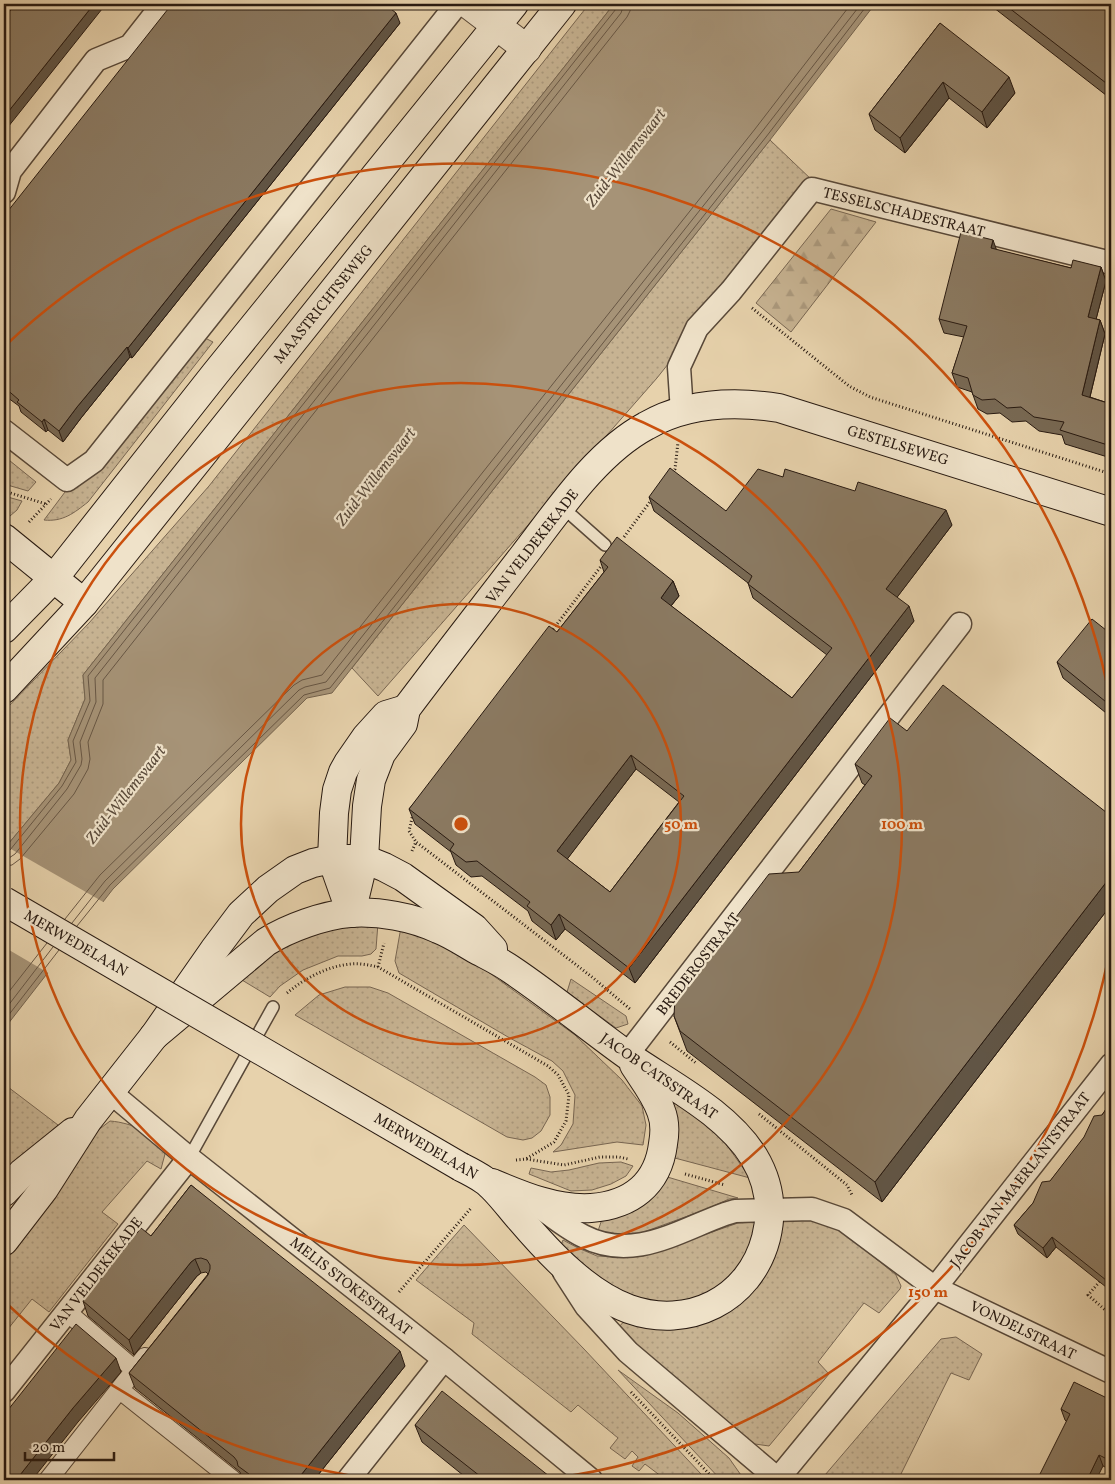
<svg xmlns="http://www.w3.org/2000/svg" width="1115" height="1484" viewBox="0 0 1115 1484" font-family="Vollkorn,serif">
<style>
.grass{fill:url(#grass-dots);stroke:#786652}
.forest{fill:url(#forest-firs);stroke:#786652}
.water{fill:#a69377;stroke:#74634e}
.pier{fill:#e7d2ac}
.lines{fill:none;stroke-linecap:round;stroke-linejoin:round}
.shore{stroke:#675644;stroke-width:1}
.service-casing{stroke:#584838;stroke-width:14}
.pedestrian-casing{stroke:#584838;stroke-width:20}
.minor-casing{stroke:#584838;stroke-width:25}
.tertiary-casing{stroke:#584838;stroke-width:30}
.secondary-casing{stroke:#281a11;stroke-width:30}
.path{stroke:#281a11;stroke-width:3;stroke-dasharray:1 2.5;stroke-linecap:butt}
.service{stroke:#efe2c9;stroke-width:11}
.pedestrian{stroke:#efe2c9;stroke-width:18}
.minor{stroke:#efe2c9;stroke-width:22}
.tertiary{stroke:#efe2c9;stroke-width:28}
.secondary{stroke:#efe2c9;stroke-width:28}
.secondary-bridge-casing{stroke:#281a11;stroke-width:30;stroke-linecap:butt}
.secondary-bridge{stroke:#efe2c9;stroke-width:28}
.wall{fill:#786954;stroke:#281a11;fill-rule:evenodd}
.shaded-wall{fill:#615545;stroke:#281a11}
.building{fill:#8b7a62;stroke:#281a11;fill-rule:evenodd}
.ring{fill:none;stroke:#cb500d;stroke-width:2.5}
.labels{text-anchor:middle;stroke-width:4.5;stroke-linejoin:round;paint-order:stroke}
.street-label{font-size:15px;fill:#281a11;stroke:#efe2c9}
.water-label{font-size:16px;font-style:italic;fill:#5a4a3a;stroke:#efe2c9}
.centre{fill:#cb500d;stroke:#efe2c9;stroke-width:2.5}
.ring-label{font-size:15px;text-anchor:middle;font-weight:bold;fill:#cb500d;stroke:#efe2c9;stroke-width:4.5;stroke-linejoin:round;paint-order:stroke}
</style>
<defs>
<pattern id="grass-dots" width="8" height="8" patternUnits="userSpaceOnUse" patternTransform="scale(1.25)"><rect width="8" height="8" fill="#c7b392"/><path d="M2 2h.1M6 6h.1" fill="none" stroke="#ab997d" stroke-width="1.8" stroke-linecap="round"/></pattern>
<pattern id="forest-firs" width="22" height="20" patternUnits="userSpaceOnUse" patternTransform="scale(1.25)"><rect width="22" height="20" fill="#c7b392"/><path d="M5 1l3.5 6h-7zM16 11l3.5 6h-7z" fill="#ab997d"/></pattern>
</defs>
<rect width="100%" height="100%" fill="#e7d2ac"/>
<filter id="stains"><feTurbulence type="fractalNoise" baseFrequency=".004" numOctaves="4"/><feColorMatrix values="0 0 0 0 .2 0 0 0 0 .09 0 0 0 0 .02 0 0 0 .5 -.17"/></filter>
<radialGradient id="worn" r=".72"><stop offset=".6" stop-color="#630" stop-opacity="0"/><stop offset="1" stop-color="#630" stop-opacity=".3"/></radialGradient>
<g class="grass">
<path d="M589,4H614L83,675L85,699L68,740L71,760L59,783L4,849V711L89,623L209,486Z"/>
<path d="M770,140L813,181L657,378L378,696L352,668Z"/>
<path d="M205,338L213,342L88,502C74,513 63,522 44,520L65,492L96,474Z"/>
<path d="M4,456L36,482L28,491L4,484Z"/>
<path d="M4,496L22,501L17,510L10,516L4,512Z"/>
<path d="M378,923L376,949L371,954L362,956H338L303,970L280,986L270,997L237,977L268,951L331,925Z"/>
<path d="M401,927L462,953L575,1035L622,1080L642,1106L646,1125L643,1145L617,1142L553,1152L561,1145L573,1124L575,1095L563,1071L552,1061L508,1037L399,973L395,961Z"/>
<path d="M571,979L626,1016L628,1024L616,1028L567,992Z"/>
<path d="M345,987H370L388,993L535,1077L546,1085L550,1097V1115L541,1131L532,1138L523,1140L507,1137L295,1015L319,995Z"/>
<path d="M4,1084L58,1125L12,1168L4,1177Z"/>
<path d="M679,1097L724,1141L750,1178L671,1157V1107Z"/>
<path d="M110,1121C134,1123 152,1133 165,1154L161,1169L147,1161L102,1212L118,1224L49,1312L32,1299L4,1334V1251L92,1140L97,1131Z"/>
<path d="M621,1162L633,1166L626,1176L611,1184L592,1190L571,1191L529,1174L531,1168L551,1172L569,1170L599,1163Z"/>
<path d="M664,1176L738,1198L729,1199L707,1209L641,1233L612,1234L598,1231L602,1219Z"/>
<path d="M799,1219L815,1220L830,1225L846,1234L896,1275L901,1286L900,1289L879,1313L864,1303L818,1362L829,1374L769,1446L755,1444L740,1434L648,1358L618,1328L626,1319L691,1325L781,1222Z"/>
<path d="M758,1222C751,1239 746,1259 734,1274C725,1285 711,1292 699,1297C665,1312 627,1300 597,1281C584,1272 572,1258 560,1247L563,1240L578,1248L597,1256L618,1257L643,1256L738,1223Z"/>
<path d="M464,1225L584,1349L701,1474L696,1480H666L645,1464L639,1471L632,1466L638,1457L632,1451L625,1459L610,1448L618,1438L578,1405L571,1412L472,1334L474,1323L416,1280Z"/>
<path d="M956,1337L982,1354L969,1380L951,1373L898,1480H826L825,1475L941,1339Z"/>
<path d="M618,1370L678,1413L729,1458L743,1478L733,1480H721Z"/>
</g>
<path class="forest" d="M831,209L876,222L791,332L756,303Z"/>
<path class="water" d="M614,4H875L770,140L332,693L307,698L113,889L4,1029V849L59,783L71,760L68,740L85,699L83,675Z"/>
<path class="pier" d="M4,845L105,903L50,974L4,947Z"/>
<g class="lines">
<g class="shore">
<path d="M4,852L10,850L62,786L76,762L73,741L90,701L88,676L616,9L618,4"/>
<path d="M4,858H9L15,854L67,789L81,765L82,759L80,742L96,702L95,678L621,13L624,4"/>
<path d="M4,866L12,865L20,859L74,794L88,769L90,759L88,742L103,704V680L627,17L630,11L631,4"/>
<path d="M65,919L100,875L294,685L302,680L322,675L755,129L851,4"/>
<path d="M72,923L105,881L299,690L305,687L326,682L761,133L861,4"/>
<path d="M77,926L110,885L304,695L330,688L766,137L868,4"/>
<path d="M4,998L47,943"/>
<path d="M4,1011L53,947"/>
<path d="M4,1021L59,950"/>
</g>
<defs>
<g id="service">
<path d="M561,506L605,545"/>
<path d="M189,1158L273,1007"/>
</g>
<g id="pedestrian">
<path d="M67,1312L135,1370"/>
<path d="M120,1390L233,1480"/>
<path d="M48,1480L145,1357"/>
</g>
<g id="minor">
<path d="M4,192L10,171L96,60L130,46L163,4"/>
<path d="M682,412L679,367L697,328L731,291L812,189L1111,263"/>
<path d="M4,431L67,480L94,461L457,4"/>
<path d="M627,1055L960,624"/>
<path d="M110,1092L189,1158L444,1359L591,1480"/>
<path d="M532,1201C548,1213 565,1227 583,1236C633,1262 678,1231 725,1214L735,1211L812,1209L844,1220L935,1288L1111,1372"/>
<path d="M564,1272L586,1306L628,1352L779,1480"/>
<path d="M4,1391L189,1158"/>
<path d="M348,1480L444,1359"/>
<path d="M777,1480L935,1288L1111,1065"/>
</g>
<path id="tertiary" d="M468,4L527,49"/>
<g id="secondary">
<path d="M4,538L84,603"/>
<path d="M4,629L54,578L215,374L514,4"/>
<path d="M4,689L84,603L562,4"/>
<path d="M351,913L364,859L367,806L371,780L381,754L403,724L406,709C445,657 485,606 524,555C558,511 596,453 646,426C686,403 735,401 779,408L1111,512"/>
<path d="M351,913L332,859L334,813L337,790L343,772L348,763L366,737L386,715L406,709"/>
<path d="M154,1036L266,942C288,928 324,915 350,913C379,911 412,917 438,929C451,934 463,942 475,949C488,956 501,962 512,970C552,997 588,1027 627,1055C670,1085 726,1112 754,1157C769,1182 773,1210 766,1238C750,1300 688,1330 629,1309C586,1293 549,1253 520,1219C510,1208 496,1188 484,1180C477,1175 469,1171 461,1167"/>
<path d="M492,1183C523,1196 556,1210 591,1208C630,1205 658,1185 663,1144C665,1133 665,1121 661,1111C655,1094 643,1079 634,1065"/>
<path d="M4,1192L22,1173L73,1132"/>
<path d="M4,1241L44,1189L88,1120L154,1036L214,950L241,914L268,889L295,870L313,863L332,859H364L384,867L403,877L474,928L493,949"/>
</g>
</defs>
<use href="#service" class="service-casing"/>
<use href="#pedestrian" class="pedestrian-casing"/>
<use href="#minor" class="minor-casing"/>
<use href="#tertiary" class="tertiary-casing"/>
<use href="#secondary" class="secondary-casing"/>
<g class="path">
<path d="M752,308L849,386L870,397L1111,474"/>
<path d="M672,472L675,469L678,442"/>
<path d="M4,491L46,504"/>
<path d="M29,522L51,499"/>
<path d="M624,537L652,499"/>
<path d="M551,632L602,565"/>
<path d="M413,814L409,831L416,842"/>
<path d="M412,851L416,842L420,845L592,977L630,1009"/>
<path d="M378,967L384,943"/>
<path d="M287,993C305,978 328,966 351,964C360,963 369,965 378,967L548,1066L558,1075L569,1095L566,1121L554,1142L526,1159"/>
<path d="M670,1042L696,1063"/>
<path d="M759,1114L847,1185L852,1195"/>
<path d="M516,1160L526,1159L564,1165L600,1157H619L628,1159"/>
<path d="M685,1174L725,1185"/>
<path d="M1102,1279L1088,1295L1111,1315"/>
<path d="M399,1292L472,1207"/>
<path d="M631,1392L715,1480"/>
<path d="M705,1480L709,1474"/>
</g>
<use href="#service" class="service"/>
<use href="#pedestrian" class="pedestrian"/>
<use href="#minor" class="minor"/>
<use href="#tertiary" class="tertiary"/>
<use href="#secondary" class="secondary"/>
<defs>
<path id="secondary-bridge" d="M4,901L461,1167"/>
</defs>
<use href="#secondary-bridge" class="secondary-bridge-casing"/>
<use href="#secondary-bridge" class="secondary-bridge"/>
</g>
<g class="wall">
<path d="M989,4H1111V99Z"/>
<path d="M400,23L132,358L130,357L81,418L63,442L48,430L46,432L21,412L19,406L4,395V216Z"/>
<path d="M940,23L1015,93L987,128L949,98L905,153L875,130L869,114Z"/>
<path d="M997,250L1071,268L1101,267L1106,281L1096,319L1100,320L1105,334L1090,397L1111,404V458L1065,444L1062,435L1039,431L1026,421L1012,422L1000,413L987,414L978,409L972,392L957,387L952,373L964,337L944,333L939,319Z"/>
<path d="M783,477L952,525L897,597L914,621L635,983L565,929L556,940L532,921L528,911L482,876L471,877L456,865L451,852L415,824L409,809L557,632L604,572L600,560L673,581L679,596L671,606L792,698L827,655L753,598L748,583L654,511L649,497L726,511ZM636,769L679,802L610,892L567,859Z"/>
<path d="M1111,634V717L1063,678L1057,662Z"/>
<path d="M907,731L1111,816V905L882,1202L687,1051L674,1016L799,872L865,785L862,783L855,764Z"/>
<path d="M1111,1102V1291L1056,1247L1047,1258L1018,1234L1014,1225L1033,1203L1102,1115Z"/>
<path d="M191,1185L405,1366L314,1480H243L240,1472L135,1388L129,1373L208,1274L206,1272L201,1273L197,1276L134,1355L88,1316L83,1301L151,1236Z"/>
<path d="M1111,1400V1470L1103,1466L1066,1421L1065,1420L1061,1409Z"/>
<path d="M415,1425L554,1480H469L422,1442Z"/>
</g>
<g class="shaded-wall">
<path d="M94,4H106L4,132V117Z"/>
<path d="M396,13L400,23L132,358L128,348Z"/>
<path d="M1111,76V98L1106,83Z"/>
<path d="M1009,77L1015,93L987,128L982,112Z"/>
<path d="M943,82L949,98L905,153L900,138Z"/>
<path d="M993,240L998,254L991,248Z"/>
<path d="M1101,267L1106,281L1093,331L1088,317Z"/>
<path d="M1100,320L1105,334L1087,409L1082,395Z"/>
<path d="M127,347L130,357L81,418L63,442L59,431L77,407Z"/>
<path d="M44,419L48,430L46,432L42,422Z"/>
<path d="M946,510L952,525L892,604L886,589Z"/>
<path d="M673,581L679,596L666,612L661,598Z"/>
<path d="M909,606L914,621L635,983L629,968Z"/>
<path d="M631,755L636,769L562,866L557,851Z"/>
<path d="M1111,876V905L882,1202L875,1182Z"/>
<path d="M559,914L565,929L556,940L551,925Z"/>
<path d="M1052,1237L1056,1247L1047,1258L1043,1248Z"/>
<path d="M195,1259L201,1273L197,1276L134,1355L129,1340L191,1262Z"/>
<path d="M400,1351L405,1366L314,1480H297Z"/>
<path d="M116,1358L121,1372L78,1422L32,1480H16L73,1408Z"/>
<path d="M1099,1455L1103,1466L1096,1480H1087Z"/>
</g>
<g class="building">
<path d="M16,4H21L25,7L28,4H94L4,117V18Z"/>
<path d="M172,4H385L396,13L128,348L127,347L77,407L59,431L44,419L42,422L17,402L19,400L4,387V216Z"/>
<path d="M1004,4H1111V76L1106,83Z"/>
<path d="M940,23L1009,77L982,112L943,82L900,138L869,114Z"/>
<path d="M961,232L993,240L991,248L1071,268L1073,260L1101,267L1088,317L1100,320L1082,395L1111,404V446L1060,430L1064,422L1034,417L1021,407L1007,408L995,399L982,400L973,395L968,378L952,373L967,326L939,319Z"/>
<path d="M670,468L726,511L758,469L783,477L785,469L855,491L858,482L946,510L886,589L909,606L629,968L559,914L551,925L527,906L530,902L477,861L466,862L450,850L454,844L409,809L549,626L557,632L608,567L600,560L617,537L673,581L661,598L792,698L832,648L748,584L752,576L649,497ZM631,755L684,796L610,892L557,851Z"/>
<path d="M1092,619L1111,634V706L1057,662Z"/>
<path d="M943,685L1111,816V876L875,1182L680,1031L674,1016L675,997L769,874L799,872L872,776L855,764L890,718L907,731Z"/>
<path d="M1111,1102V1284L1052,1237L1043,1248L1014,1225L1033,1203L1042,1182L1050,1181L1084,1137L1094,1116L1102,1115Z"/>
<path d="M191,1185L400,1351L297,1480H257L238,1466L237,1461L234,1457L129,1373L208,1275L210,1269V1265L207,1260L201,1258L195,1259L191,1262L129,1340L83,1301L141,1228L151,1236Z"/>
<path d="M76,1324L116,1358L73,1408L16,1480H4V1415Z"/>
<path d="M1074,1382L1111,1400V1461L1099,1455L1087,1480H1037L1070,1414L1061,1409Z"/>
<path d="M442,1391L554,1480H485L415,1425Z"/>
</g>
<g class="ring">
<circle cx="461" cy="824" r="220"/>
<circle cx="461" cy="824" r="441"/>
<path d="M1111 944A661 661 0 0 1 542 1480M380 1480A661 661 0 0 1 6 1303M6 345A661 661 0 0 1 1111 704"/>
</g>
<g class="labels">
<g class="street-label">
<text transform="translate(904 212) rotate(14)" y="5">TESSELSCHADESTRAAT</text>
<text transform="translate(323 304) rotate(-51)" y="5">MAASTRICHTSEWEG</text>
<text transform="translate(898 445) rotate(17)" y="5">GESTELSEWEG</text>
<text transform="translate(532 546) rotate(-52)" y="5">VAN VELDEKEKADE</text>
<text transform="translate(76 943) rotate(30)" y="5">MERWEDELAAN</text>
<text transform="translate(698 964) rotate(-52)" y="5">BREDEROSTRAAT</text>
<text transform="translate(659 1076) rotate(35)" y="5">JACOB CATSSTRAAT</text>
<text transform="translate(426 1146) rotate(30)" y="5">MERWEDELAAN</text>
<text transform="translate(1020 1180) rotate(-52)" y="5">JACOB VAN MAERLANTSTRAAT</text>
<text transform="translate(96 1274) rotate(-52)" y="5">VAN VELDEKEKADE</text>
<text transform="translate(351 1286) rotate(38)" y="5">MELIS STOKESTRAAT</text>
<text transform="translate(1023 1330) rotate(26)" y="5">VONDELSTRAAT</text>
</g>
<g class="water-label">
<text transform="translate(625 157) rotate(-52)" y="6">Zuid-Willemsvaart</text>
<text transform="translate(375 476) rotate(-52)" y="6">Zuid-Willemsvaart</text>
<text transform="translate(125 794) rotate(-52)" y="6">Zuid-Willemsvaart</text>
</g>
</g>
<circle cx="461" cy="824" r="8" class="centre"/>
<g class="ring-label">
<text x="681" y="829">50 m</text>
<text x="902" y="829">100 m</text>
<text x="928" y="1297">150 m</text>
</g>
<rect width="1115" height="1484" fill="none" stroke="#e7d2ac" stroke-width="20"/>
<rect x="5" y="5" width="1105" height="1474" fill="none" stroke="#281a11" stroke-width="2.5"/>
<rect x="10" y="10" width="1095" height="1464" fill="none" stroke="#281a11"/>
<path d="M25 1452v8h89v-8" fill="none" stroke="#281a11" stroke-width="2.5"/>
<text x="32" y="1452" font-size="15" fill="#281a11" stroke="#efe2c9" stroke-width="4" paint-order="stroke">20 m</text>
<rect width="100%" height="100%" filter="url(#stains)"/>
<rect width="100%" height="100%" fill="url(#worn)"/>
</svg>
